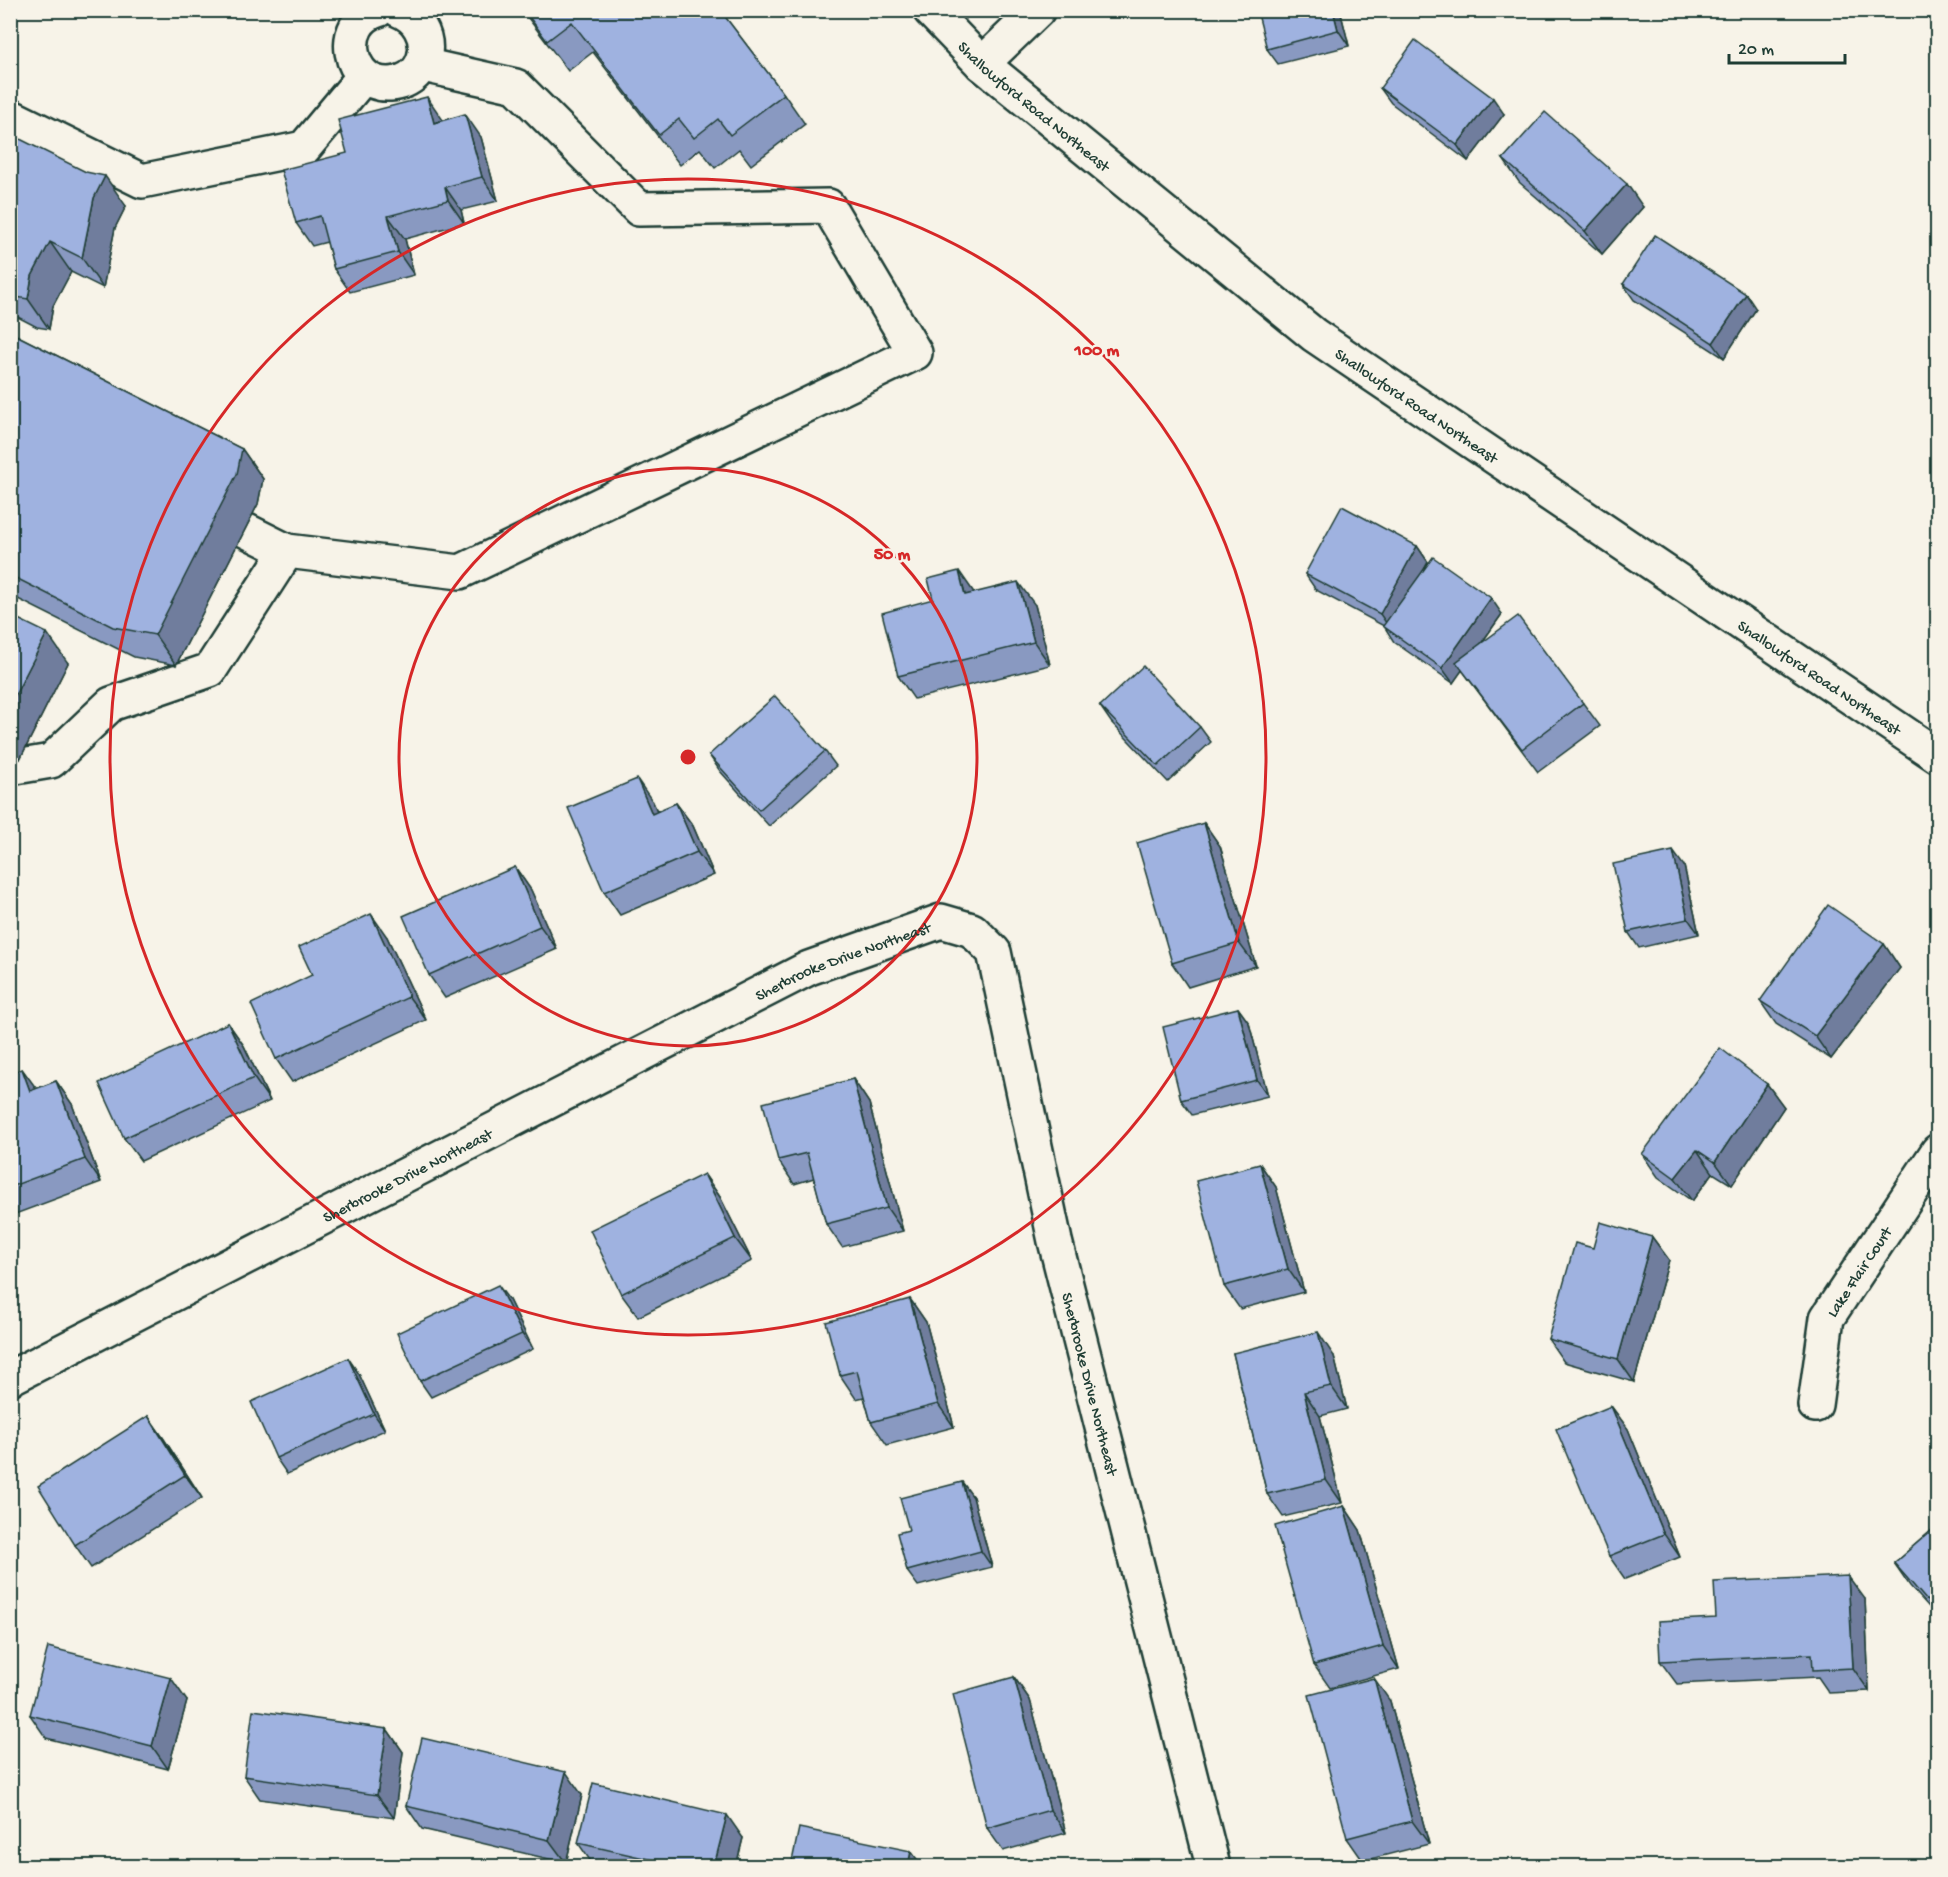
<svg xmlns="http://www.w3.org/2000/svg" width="1948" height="1877" viewBox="0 0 1948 1877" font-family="'Gochi Hand',sans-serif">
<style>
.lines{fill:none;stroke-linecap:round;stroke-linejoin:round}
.minor-casing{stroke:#1f3d34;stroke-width:38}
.tertiary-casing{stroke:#1f3d34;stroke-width:38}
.minor{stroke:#f7f3e8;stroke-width:33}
.tertiary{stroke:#f7f3e8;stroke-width:33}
.wall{fill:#8999c1;stroke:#1f3d34;stroke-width:1.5}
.shaded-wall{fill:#6f7d9d;stroke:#1f3d34;stroke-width:1.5}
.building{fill:#9fb2e0;stroke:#1f3d34;stroke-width:1.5}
.ring{fill:none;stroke:#d62828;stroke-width:3}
.labels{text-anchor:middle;stroke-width:5;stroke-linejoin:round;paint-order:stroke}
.street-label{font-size:16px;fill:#1f3d34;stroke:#f7f3e8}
.centre{fill:#d62828;stroke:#f7f3e8;stroke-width:3}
.ring-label{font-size:18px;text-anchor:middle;font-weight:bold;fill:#d62828;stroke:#f7f3e8;stroke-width:5;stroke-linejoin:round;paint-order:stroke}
</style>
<rect width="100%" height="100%" fill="#f7f3e8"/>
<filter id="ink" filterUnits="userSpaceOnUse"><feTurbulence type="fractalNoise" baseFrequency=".0167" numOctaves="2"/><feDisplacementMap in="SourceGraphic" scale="12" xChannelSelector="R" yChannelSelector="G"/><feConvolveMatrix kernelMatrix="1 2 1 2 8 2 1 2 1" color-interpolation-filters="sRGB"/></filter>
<g filter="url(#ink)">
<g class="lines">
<defs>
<g id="minor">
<path d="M378,10C336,22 347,87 390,84C433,81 438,26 399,10"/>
<path d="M982,64L1038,10"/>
<path d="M10,116L142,181L304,148L364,76"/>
<path d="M245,530L287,551"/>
<path d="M10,768L51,761L111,704L210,670L287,551L460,572L915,353L828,206L639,209L516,86L423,65"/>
<path id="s1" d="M10,1378L809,968L941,921L972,930L994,952L1055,1241L1213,1866"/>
<path id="s2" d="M1815,1405L1827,1318L1938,1151"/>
</g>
<g id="tertiary">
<path id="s3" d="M930,10L982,64L1314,335L1938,756"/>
</g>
</defs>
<use href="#minor" class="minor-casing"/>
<use href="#tertiary" class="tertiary-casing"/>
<use href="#minor" class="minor"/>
<use href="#tertiary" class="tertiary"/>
</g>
<g class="wall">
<path d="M522,10H720L784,94L805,124L751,165L739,149L715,168L700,149L680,165L593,52L568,71Z"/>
<path d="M1340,10L1349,46L1278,64L1267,49Z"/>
<path d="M1380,88L1504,114L1468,161L1391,103Z"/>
<path d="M443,120L481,137L498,201L461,210L464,223L405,239L414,275L350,292L334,269L327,242L312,246L296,223L347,153Z"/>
<path d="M10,134L126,206L115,228L103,288L71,272L53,306L49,329L37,327L10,313Z"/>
<path d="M1503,159L1643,207L1602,254L1519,182Z"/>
<path d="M1623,284L1756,309L1724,358L1634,300Z"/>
<path d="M10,332L242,449L263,479L258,504L176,665L134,657L10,595Z"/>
<path d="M1417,546L1428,562L1425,568L1502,614L1481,644L1583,703L1600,726L1538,772L1462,670L1453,683L1394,642L1384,626L1316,590L1305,574Z"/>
<path d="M974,593L1035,605L1050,665L914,699L898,676Z"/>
<path d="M10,615L68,663L20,759L10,754Z"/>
<path d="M1100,706L1200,727L1211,742L1168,782L1111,722Z"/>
<path d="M825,751L836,766L769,826L720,771L709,755Z"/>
<path d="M653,802L657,811L676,803L693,826L714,875L620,915L604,892Z"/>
<path d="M1204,823L1220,846L1256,966L1188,987L1172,963Z"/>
<path d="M1684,866L1699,934L1639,948L1628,932Z"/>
<path d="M515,867L531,890L557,949L445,998L429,975Z"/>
<path d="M387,937L426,1020L292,1082L276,1059L312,975Z"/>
<path d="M1884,944L1900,968L1831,1059L1776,1024L1760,1001Z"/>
<path d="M1238,1008L1249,1023L1268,1096L1192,1115L1181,1100Z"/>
<path d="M228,1023L244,1046L270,1101L141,1161L124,1138Z"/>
<path d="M22,1069L36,1089L56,1081L72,1104L101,1182L10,1216V1073Z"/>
<path d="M853,1079L869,1103L903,1231L842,1247L826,1224L814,1178L794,1184L778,1160Z"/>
<path d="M1767,1084L1784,1107L1732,1185L1713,1173L1692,1201L1658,1177L1642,1154Z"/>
<path d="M1260,1164L1276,1187L1304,1292L1240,1309L1224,1286Z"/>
<path d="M704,1174L720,1197L752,1261L638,1317L621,1294Z"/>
<path d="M1652,1237L1669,1260L1634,1382L1564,1362L1548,1339L1593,1248Z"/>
<path d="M910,1299L926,1322L954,1427L887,1445L871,1422L864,1397L856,1399L840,1375Z"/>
<path d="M509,1300L533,1349L431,1397L420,1381Z"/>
<path d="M1233,1353L1334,1356L1347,1409L1320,1416L1342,1503L1283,1517L1267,1494Z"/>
<path d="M348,1358L359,1374L385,1430L287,1474L276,1458Z"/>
<path d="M1611,1406L1628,1429L1680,1557L1625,1579L1609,1556Z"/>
<path d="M148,1416L164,1439L202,1498L91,1568L75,1545Z"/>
<path d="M962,1482L973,1497L992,1567L918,1586L907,1571L909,1530Z"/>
<path d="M1344,1506L1360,1530L1399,1669L1330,1688L1314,1665Z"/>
<path d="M1938,1525V1617L1910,1586L1894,1563Z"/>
<path d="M1865,1599L1869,1691L1829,1693L1818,1677L1677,1684L1660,1661L1716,1618Z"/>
<path d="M1014,1677L1030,1700L1066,1833L1003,1851L987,1828Z"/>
<path d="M187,1701L168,1769L46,1738L30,1715Z"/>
<path d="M1390,1701L1429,1844L1363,1861L1347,1838Z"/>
<path d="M387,1729L403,1752L394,1818L260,1799L244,1776Z"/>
<path d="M582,1795L566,1863L422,1829L406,1806Z"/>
<path d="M743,1838L736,1866H594L578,1843Z"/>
</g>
<g class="shaded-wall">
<path d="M1333,10H1340L1349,46L1338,30Z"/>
<path d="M427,97L443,120L434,123Z"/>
<path d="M1493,98L1504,114L1468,161L1457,145Z"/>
<path d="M465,114L481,137L498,201L482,177Z"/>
<path d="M105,176L126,206L115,228L103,288L82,258L94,198Z"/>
<path d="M1627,184L1643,207L1602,254L1585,231Z"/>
<path d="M445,187L461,210L464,223L448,200Z"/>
<path d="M388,216L405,239L414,275L398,252Z"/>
<path d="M50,242L71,272L53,306L49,329L28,299L32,276Z"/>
<path d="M1746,294L1756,309L1724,358L1713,343Z"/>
<path d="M242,449L263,479L258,504L176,665L155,635Z"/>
<path d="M1417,546L1428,562L1391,630L1380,614Z"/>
<path d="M959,571L975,594L965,595Z"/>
<path d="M1018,582L1035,605L1050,665L1034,642Z"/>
<path d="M1491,598L1502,614L1453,683L1442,668Z"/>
<path d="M47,633L68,663L20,759L10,746V705Z"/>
<path d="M637,779L653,802L668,837L652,814Z"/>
<path d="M676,803L693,826L714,875L697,852Z"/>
<path d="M1204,823L1220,846L1256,966L1239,943Z"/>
<path d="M1673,851L1684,866L1699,934L1688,919Z"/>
<path d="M515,867L531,890L557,949L540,926Z"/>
<path d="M371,914L387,937L426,1020L409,997Z"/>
<path d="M1884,944L1900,968L1831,1059L1815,1036Z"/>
<path d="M1238,1008L1249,1023L1268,1096L1257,1080Z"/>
<path d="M228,1023L244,1046L270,1101L254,1078Z"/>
<path d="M22,1069L39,1092L30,1091Z"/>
<path d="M853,1079L869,1103L903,1231L887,1208Z"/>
<path d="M56,1081L72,1104L101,1182L85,1159Z"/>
<path d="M1767,1084L1784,1107L1732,1185L1715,1162Z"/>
<path d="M1697,1150L1713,1173L1692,1201L1675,1178Z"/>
<path d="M1260,1164L1276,1187L1304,1292L1288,1269Z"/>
<path d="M704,1174L720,1197L752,1261L735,1238Z"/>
<path d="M1652,1237L1669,1260L1634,1382L1618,1359Z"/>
<path d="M498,1285L509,1300L533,1349L522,1334Z"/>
<path d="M910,1299L926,1322L954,1427L938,1404Z"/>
<path d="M1318,1332L1334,1356L1347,1409L1331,1386Z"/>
<path d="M348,1358L359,1374L385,1430L374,1414Z"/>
<path d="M1304,1392L1320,1416L1342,1503L1326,1480Z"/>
<path d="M1611,1406L1628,1429L1680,1557L1664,1534Z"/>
<path d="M148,1416L164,1439L202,1498L185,1475Z"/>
<path d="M962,1482L973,1497L992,1567L981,1551Z"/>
<path d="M1344,1506L1360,1530L1399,1669L1383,1646Z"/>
<path d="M1848,1576L1865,1599L1869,1691L1853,1668Z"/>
<path d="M1014,1677L1030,1700L1066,1833L1050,1810Z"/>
<path d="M171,1678L187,1701L168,1769L152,1746Z"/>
<path d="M1374,1678L1390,1701L1429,1844L1412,1821Z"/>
<path d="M387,1729L403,1752L394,1818L377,1795Z"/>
<path d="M566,1772L582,1795L566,1863L549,1840Z"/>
<path d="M727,1815L743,1838L736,1866H714Z"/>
<path d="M911,1851L922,1866H908Z"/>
</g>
<g class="building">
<path d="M524,10H720L784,94L730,135L718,119L694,138L679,119L659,135L572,22L547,41Z"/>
<path d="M1257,10H1333L1338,30L1267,49Z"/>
<path d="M1415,40L1493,98L1457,145L1380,88Z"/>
<path d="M427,97L434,123L465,114L482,177L445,187L448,200L388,216L398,252L334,269L320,216L296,223L281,170L347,153L338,120Z"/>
<path d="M1545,112L1627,184L1585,231L1503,159Z"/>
<path d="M10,134L86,172L105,176L94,198L82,258L50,242L32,276L28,299L16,297L10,294Z"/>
<path d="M1655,235L1746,294L1713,343L1623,284Z"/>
<path d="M10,332L242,449L237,474L155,635L113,627L10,575Z"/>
<path d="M1342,506L1417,546L1380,614L1305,574Z"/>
<path d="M1433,557L1491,598L1442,668L1383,626Z"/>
<path d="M959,571L965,595L1018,582L1034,642L898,676L882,613L933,599L928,579Z"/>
<path d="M10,615L47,633L10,705Z"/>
<path d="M1518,616L1583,703L1522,749L1456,662Z"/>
<path d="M1143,666L1200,727L1158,766L1100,706Z"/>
<path d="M775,696L825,751L759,810L709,755Z"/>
<path d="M637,779L652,814L676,803L697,852L604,892L568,808Z"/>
<path d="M1204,823L1239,943L1172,963L1137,843Z"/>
<path d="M1673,851L1688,919L1628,932L1613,864Z"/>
<path d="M515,867L540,926L429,975L403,916Z"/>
<path d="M1828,905L1884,944L1815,1036L1760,1001Z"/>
<path d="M371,914L409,997L276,1059L251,1004L312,975L299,947Z"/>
<path d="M1238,1008L1257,1080L1181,1100L1163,1027Z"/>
<path d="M228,1023L254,1078L124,1138L99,1083Z"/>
<path d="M1720,1048L1767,1084L1715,1162L1697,1150L1675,1178L1642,1154Z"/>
<path d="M22,1069L30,1091L56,1081L85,1159L10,1187V1073Z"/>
<path d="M853,1079L887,1208L826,1224L807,1153L778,1160L763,1103Z"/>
<path d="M1260,1164L1288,1269L1224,1286L1196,1181Z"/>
<path d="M704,1174L735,1238L621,1294L590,1230Z"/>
<path d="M1600,1222L1652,1237L1618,1359L1548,1339L1575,1243L1593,1248Z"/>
<path d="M498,1285L522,1334L420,1381L397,1333Z"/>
<path d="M910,1299L938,1404L871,1422L857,1371L840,1375L826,1322Z"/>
<path d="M1318,1332L1331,1386L1304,1392L1326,1480L1267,1494L1233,1353Z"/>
<path d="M348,1358L374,1414L276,1458L251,1402Z"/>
<path d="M1611,1406L1664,1534L1609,1556L1556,1429Z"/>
<path d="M148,1416L185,1475L75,1545L38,1486Z"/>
<path d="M962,1482L981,1551L907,1571L897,1533L909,1530L900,1498Z"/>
<path d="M1344,1506L1383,1646L1314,1665L1275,1526Z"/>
<path d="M1938,1525V1608L1935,1610L1894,1563Z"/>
<path d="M1848,1576L1853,1668L1813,1670L1812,1654L1660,1661L1658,1621L1716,1618L1714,1582Z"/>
<path d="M48,1647L171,1678L152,1746L30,1715Z"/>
<path d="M1014,1677L1050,1810L987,1828L953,1694Z"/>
<path d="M1374,1678L1412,1821L1347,1838L1309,1695Z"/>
<path d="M253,1710L387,1729L377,1795L244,1776Z"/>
<path d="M422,1738L566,1772L549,1840L406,1806Z"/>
<path d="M593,1783L727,1815L714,1866H679L578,1843Z"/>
<path d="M799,1828L911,1851L908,1866H791Z"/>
</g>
</g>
<g class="ring">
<circle cx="688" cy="757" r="289"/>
<circle cx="688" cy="757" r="578"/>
</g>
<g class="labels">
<g class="street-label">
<text dy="6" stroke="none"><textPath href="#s3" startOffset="142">Shallowford Road Northeast</textPath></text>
<text dy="6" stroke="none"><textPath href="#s3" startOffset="628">Shallowford Road Northeast</textPath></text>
<text dy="6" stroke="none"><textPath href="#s3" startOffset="1114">Shallowford Road Northeast</textPath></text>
<text dy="6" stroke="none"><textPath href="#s1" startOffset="932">Sherbrooke Drive Northeast</textPath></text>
<text dy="6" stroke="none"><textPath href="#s1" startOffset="446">Sherbrooke Drive Northeast</textPath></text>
<text dy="6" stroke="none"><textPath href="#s2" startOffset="144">Lake Flair Court</textPath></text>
<text dy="6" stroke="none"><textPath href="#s1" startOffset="1544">Sherbrooke Drive Northeast</textPath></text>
</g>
</g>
<circle cx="688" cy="757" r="9" class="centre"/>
<g class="ring-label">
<text x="1097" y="355">100 m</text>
<text x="892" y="559">50 m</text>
</g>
<rect width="1948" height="1877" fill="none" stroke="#f7f3e8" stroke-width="36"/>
<rect x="18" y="18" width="1912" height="1841" fill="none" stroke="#1f3d34" stroke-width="2" filter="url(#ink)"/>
<path d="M1729 54v9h116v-9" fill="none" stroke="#1f3d34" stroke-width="3"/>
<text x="1738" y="54" font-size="18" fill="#1f3d34" stroke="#f7f3e8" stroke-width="4.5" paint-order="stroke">20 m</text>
</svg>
